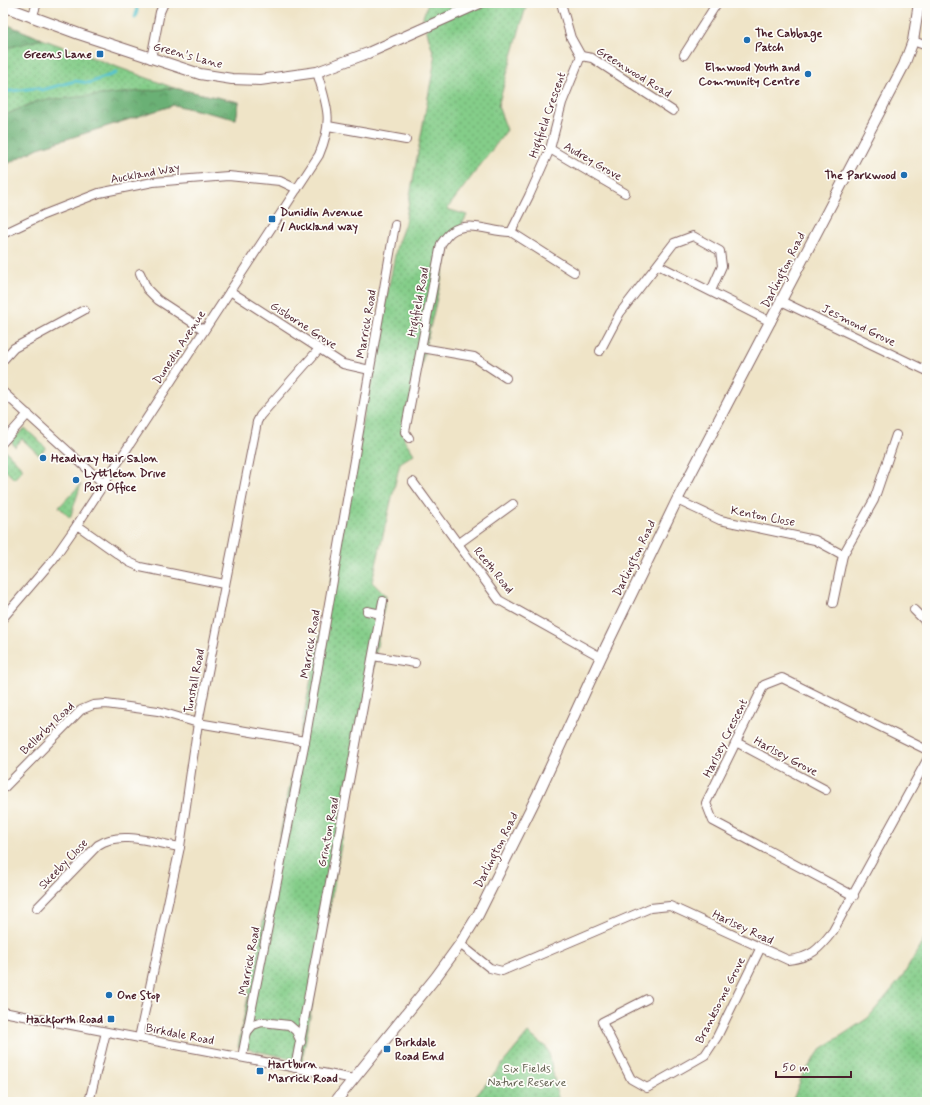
<svg xmlns="http://www.w3.org/2000/svg" width="930" height="1105" viewBox="0 0 930 1105" font-family="Mynerve,sans-serif">
<style>
.grass{fill:url(#grass-dots);stroke:#67765a}
.forest{fill:url(#forest-crowns);stroke:#5a6850}
.lines{fill:none;stroke-linecap:round;stroke-linejoin:round}
.stream{stroke:#55c2cd;stroke-width:3}
.minor-casing{stroke:#846462;stroke-width:10}
.tertiary-casing{stroke:#846462;stroke-width:12}
.minor{stroke:#fff;stroke-width:8}
.tertiary{stroke:#fff;stroke-width:10}
.poi-dot{fill:#1f6fb2;stroke:#fdfcf7;stroke-width:1.5}
.labels{text-anchor:middle;stroke-width:3.5;stroke-linejoin:round;paint-order:stroke}
.poi-label{font-size:12px;font-weight:bold;fill:#4a1f2b;stroke:#fdfcf7;text-anchor:start}
.street-label{font-size:12px;fill:#4a1f2b;stroke:#fdfcf7}
.park-label{font-size:12px;fill:#5e5c4c;stroke:#fdfcf7}
</style>
<defs>
<pattern id="grass-dots" width="8" height="8" patternUnits="userSpaceOnUse"><rect width="8" height="8" fill="#84cd89"/><path d="M2 2h.1M6 6h.1" fill="none" stroke="#6ea670" stroke-width="1.8" stroke-linecap="round"/></pattern>
<pattern id="forest-crowns" width="20" height="18" patternUnits="userSpaceOnUse"><rect width="20" height="18" fill="#6bb075"/><path d="M2 6a3 3 0 1 1 6 0M12 15a3 3 0 1 1 6 0" fill="none" stroke="#5a8f60"/></pattern>
</defs>
<rect width="100%" height="100%" fill="#fdfcf7"/>
<filter id="ink" filterUnits="userSpaceOnUse"><feTurbulence type="fractalNoise" baseFrequency=".025" numOctaves="2"/><feDisplacementMap in="SourceGraphic" scale="8" xChannelSelector="R" yChannelSelector="G"/><feConvolveMatrix kernelMatrix="1 2 1 2 8 2 1 2 1" color-interpolation-filters="sRGB"/></filter>
<filter id="wash" filterUnits="userSpaceOnUse"><feTurbulence type="fractalNoise" baseFrequency=".012" numOctaves="4" result="noise"/><feDisplacementMap in="SourceGraphic" scale="16" xChannelSelector="R" yChannelSelector="G"/><feGaussianBlur stdDeviation="0.9" result="paint"/><feColorMatrix in="noise" values="0 0 0 0 0 0 0 0 0 0 0 0 0 0 0 0 0 1.4 0 .05"/><feComposite in="paint" operator="in"/></filter>
<g filter="url(#wash)">
<rect width="100%" height="100%" fill="#efe4c7"/>
<g class="grass">
<path d="M428,3H527L498,106L507,130L447,209L467,215L448,251L404,439L414,454L400,463L372,582L386,596L302,1061L238,1047L397,245L405,223L435,59L423,17Z"/>
<path d="M3,23L42,39L174,88L239,102L236,119L174,105L38,148L3,166Z"/>
<path d="M25,428L46,448L39,455L22,439L15,447L11,441Z"/>
<path d="M3,451H6L23,469L14,479L3,468Z"/>
<path d="M81,484L70,518L59,507Z"/>
<path d="M927,934V1102H792L802,1076L821,1049L868,1018L903,976Z"/>
<path d="M528,1033L548,1049L559,1102H471Z"/>
</g>
<g class="forest">
<path d="M3,23L42,39L3,49Z"/>
<path d="M174,88L239,102L236,119L174,105L38,148L3,166V116L37,101Z"/>
</g>
<g class="lines">
<g class="stream">
<path d="M135,17L137,11L136,3"/>
<path d="M3,92L36,88L42,90L75,81L89,83L116,73"/>
</g>
</g>
</g>
<g filter="url(#ink)">
<g class="lines">
<defs>
<g id="minor">
<path d="M32,18L37,3"/>
<path d="M913,41L927,46"/>
<path d="M684,55L717,3"/>
<path d="M581,56L592,58L673,111"/>
<path d="M151,59L160,12L164,3"/>
<path d="M328,126L406,140"/>
<path d="M550,149L625,193"/>
<path d="M511,232L529,196L550,149L562,103L581,56L571,38L561,3"/>
<path d="M511,232L574,272"/>
<path d="M3,234L43,215L99,193L153,182L228,176L280,181L297,189"/>
<path d="M658,265L771,322"/>
<path d="M140,273L147,289L158,300L204,330"/>
<path d="M230,291L343,364L370,370"/>
<path d="M781,301L927,371"/>
<path d="M422,348L474,357L506,378"/>
<path d="M600,351L620,313L674,243L693,236L720,251L722,266L711,291"/>
<path d="M3,360L14,348L84,310"/>
<path d="M3,392L104,484"/>
<path d="M409,438L405,432L441,244C444,240 447,235 451,232C468,219 493,233 511,232"/>
<path d="M3,442L28,414"/>
<path d="M413,482L499,600L601,657"/>
<path d="M677,500L720,520L815,540L843,555L874,500L896,435"/>
<path d="M77,525L129,562L140,567L224,584"/>
<path d="M458,544L513,504"/>
<path d="M833,603L843,555"/>
<path d="M914,610L927,623"/>
<path d="M367,611L381,614"/>
<path d="M3,618L52,561L77,525L319,155C334,119 327,107 317,72"/>
<path d="M373,656L415,663"/>
<path d="M736,742L826,790"/>
<path d="M3,789L81,710L93,705L106,704L158,711L198,723L305,741"/>
<path d="M854,896L713,821L706,803L764,685L782,678L927,750"/>
<path d="M37,908L98,845C120,830 155,843 180,847"/>
<path d="M460,944L490,968L502,971L650,908L670,906L788,960C811,958 819,949 833,931L927,760"/>
<path d="M647,999L602,1022L631,1079L647,1088L705,1055L717,1037L760,949"/>
<path d="M3,1012L354,1079"/>
<path d="M247,1032L253,1025L262,1022L289,1025L296,1031L301,1042"/>
<path d="M139,1038L180,847L198,723L257,422L260,416L319,349"/>
<path d="M242,1057L305,741L395,225"/>
<path d="M295,1068L383,601"/>
<path d="M89,1102L106,1032"/>
</g>
<g id="tertiary">
<path d="M3,6L79,34L200,74L232,79L260,80L317,72L368,53L480,3"/>
<path d="M335,1102L436,977L460,944L478,915L537,796L601,657L677,500L904,65L913,41L919,3"/>
</g>
</defs>
<use href="#minor" class="minor-casing"/>
<use href="#tertiary" class="tertiary-casing"/>
<use href="#minor" class="minor"/>
<use href="#tertiary" class="tertiary"/>
</g>
</g>
<g class="poi-dot">
<circle cx="747" cy="40" r="4"/>
<rect x="96" y="50" width="8" height="8" rx="2"/>
<circle cx="808" cy="74" r="4"/>
<circle cx="904" cy="175" r="4"/>
<rect x="268" y="215" width="8" height="8" rx="2"/>
<circle cx="43" cy="458" r="4"/>
<circle cx="76" cy="480" r="4"/>
<circle cx="109" cy="995" r="4"/>
<rect x="107" y="1015" width="8" height="8" rx="2"/>
<rect x="383" y="1045" width="8" height="8" rx="2"/>
<rect x="256" y="1067" width="8" height="8" rx="2"/>
</g>
<g class="labels">
<g class="poi-label">
<text x="755" y="37">The Cabbage<tspan x="755" dy="14">Patch</tspan></text>
<text x="92" y="58" text-anchor="end">Greens Lane</text>
<text x="800" y="71" text-anchor="end">Elmwood Youth and<tspan x="800" dy="14">Community Centre</tspan></text>
<text x="896" y="179" text-anchor="end">The Parkwood</text>
<text x="280" y="216">Dunidin Avenue<tspan x="280" dy="14">/ Auckland way</tspan></text>
<text x="51" y="462">Headway Hair Salon</text>
<text x="84" y="477">Lyttleton Drive<tspan x="84" dy="14">Post Office</tspan></text>
<text x="117" y="999">One Stop</text>
<text x="103" y="1023" text-anchor="end">Hackforth Road</text>
<text x="395" y="1046">Birkdale<tspan x="395" dy="14">Road End</tspan></text>
<text x="268" y="1068">Hartburn<tspan x="268" dy="14">Marrick Road</tspan></text>
</g>
<g class="street-label">
<text transform="translate(188 55) rotate(15)" y="4">Green's Lane</text>
<text transform="translate(634 72) rotate(32)" y="4">Greenwood Road</text>
<text transform="translate(547 115) rotate(-71)" y="4">Highfield Crescent</text>
<text transform="translate(593 161) rotate(30)" y="4">Audrey Grove</text>
<text transform="translate(145 173) rotate(-10)" y="4">Auckland Way</text>
<text transform="translate(783 270) rotate(-63)" y="4">Darlington Road</text>
<text transform="translate(418 302) rotate(-79)" y="4">Highfield Road</text>
<text transform="translate(366 324) rotate(-80)" y="4">Marrick Road</text>
<text transform="translate(304 325) rotate(33)" y="4">Gisborne Grove</text>
<text transform="translate(859 325) rotate(26)" y="4">Jesmond Grove</text>
<text transform="translate(179 347) rotate(-57)" y="4">Dunedin Avenue</text>
<text transform="translate(763 516) rotate(11)" y="4">Kenton Close</text>
<text transform="translate(634 558) rotate(-64)" y="4">Darlington Road</text>
<text transform="translate(494 570) rotate(51)" y="4">Reeth Road</text>
<text transform="translate(310 644) rotate(-80)" y="4">Marrick Road</text>
<text transform="translate(194 681) rotate(-79)" y="4">Tunstall Road</text>
<text transform="translate(47 728) rotate(-44)" y="4">Bellerby Road</text>
<text transform="translate(725 738) rotate(-64)" y="4">Harlsey Crescent</text>
<text transform="translate(786 756) rotate(28)" y="4">Harlsey Grove</text>
<text transform="translate(328 832) rotate(-79)" y="4">Grinton Road</text>
<text transform="translate(496 850) rotate(-63)" y="4">Darlington Road</text>
<text transform="translate(63 864) rotate(-46)" y="4">Skeeby Close</text>
<text transform="translate(743 927) rotate(25)" y="4">Harlsey Road</text>
<text transform="translate(249 961) rotate(-79)" y="4">Marrick Road</text>
<text transform="translate(720 1000) rotate(-63)" y="4">Branksome Grove</text>
<text transform="translate(180 1034) rotate(11)" y="4">Birkdale Road</text>
</g>
<g class="park-label">
<text x="527" y="1072">Six Fields<tspan x="527" dy="14">Nature Reserve</tspan></text>
</g>
</g>
<rect width="930" height="1105" fill="none" stroke="#fdfcf7" stroke-width="16"/>
<path d="M776 1071v6h75v-6" fill="none" stroke="#4a1f2b" stroke-width="2"/>
<text x="782" y="1071" font-size="12" fill="#4a1f2b" stroke="#fdfcf7" stroke-width="3" paint-order="stroke">50 m</text>
</svg>
